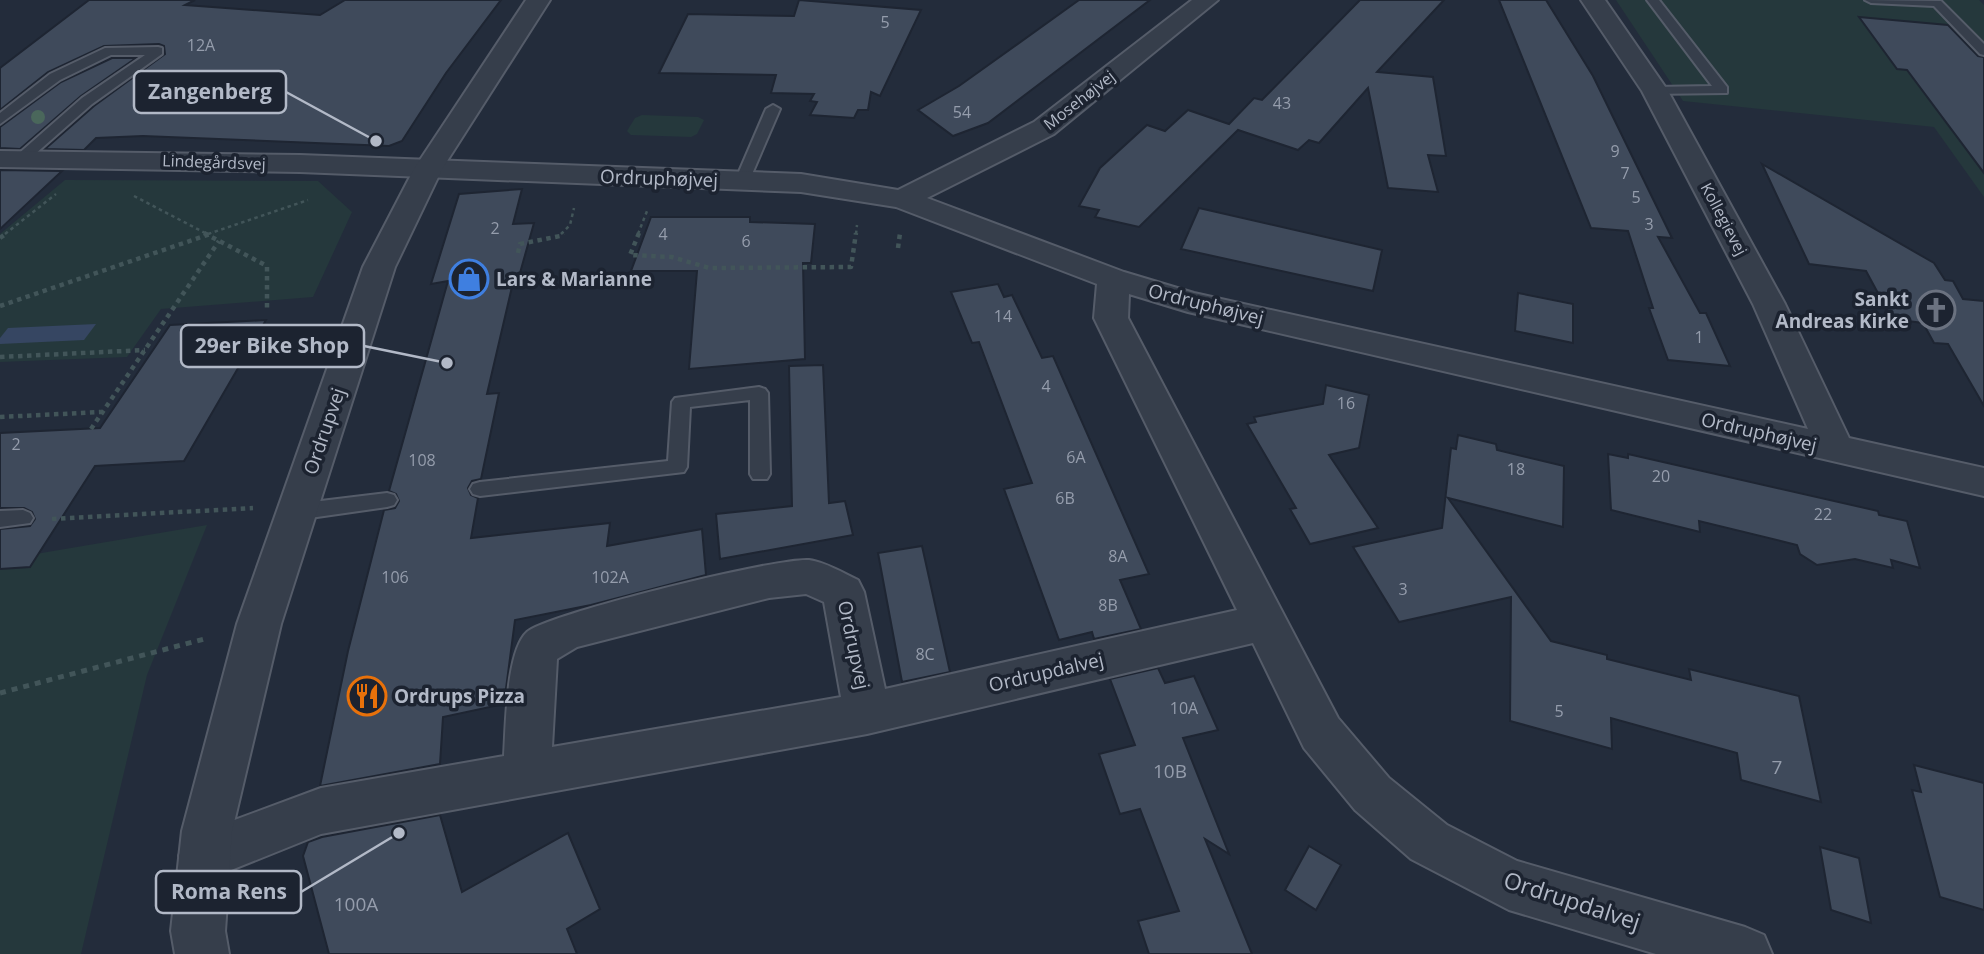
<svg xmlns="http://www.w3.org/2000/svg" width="1984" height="954" viewBox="0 0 1984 954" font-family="'Open Sans',sans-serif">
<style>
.green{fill:#25383c}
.water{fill:#364662}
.building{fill:#3f4a5b;stroke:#1e2532;stroke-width:2}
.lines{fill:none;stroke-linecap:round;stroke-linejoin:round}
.service-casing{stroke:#555c69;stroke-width:4}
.minor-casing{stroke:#555c69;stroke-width:4}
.tertiary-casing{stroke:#555c69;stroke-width:4}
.path-far2{stroke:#425559;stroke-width:2.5;stroke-dasharray:3.5 3.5;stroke-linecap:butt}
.path-far1{stroke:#425559;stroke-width:4.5;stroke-dasharray:4.5 4.5;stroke-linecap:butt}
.path{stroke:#425559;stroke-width:5;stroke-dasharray:6 6;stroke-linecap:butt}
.service{fill:#363e4b;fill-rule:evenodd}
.minor{fill:#363e4b;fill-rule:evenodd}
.tertiary{fill:#363e4b;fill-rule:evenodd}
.tree{fill:#4a675b}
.labels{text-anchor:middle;stroke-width:7;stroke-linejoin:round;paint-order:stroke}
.number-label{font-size:16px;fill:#959dac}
.far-street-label{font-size:16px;fill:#b2b9c7;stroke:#1c2330}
.street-label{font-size:19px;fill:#b2b9c7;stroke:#1c2330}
.poi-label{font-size:19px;font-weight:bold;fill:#b2b9c7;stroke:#1c2330;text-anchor:start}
.near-number-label{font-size:19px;fill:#959dac}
.near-street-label{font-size:23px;fill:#b2b9c7;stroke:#1c2330}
.leader{fill:none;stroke:#b2b9c7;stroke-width:2.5}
.callout-dot{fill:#b2b9c7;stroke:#1c2330;stroke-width:2.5}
.callout{fill:#1c2330;stroke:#b2b9c7;stroke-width:2.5}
.callout-label{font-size:21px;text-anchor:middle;font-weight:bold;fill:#b2b9c7}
</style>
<rect width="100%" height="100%" fill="#232c3b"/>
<g class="green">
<path d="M1616,0H1979L1984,5V197L1934,127L1683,101Z"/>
<path d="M642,115L698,117L704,120L697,134L691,137L631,135L627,131L635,118Z"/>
<path d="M65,180L318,181L352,212L313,297L161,309L127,357L0,362V234Z"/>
<path d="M207,525L147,675L81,954H0V560Z"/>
</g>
<path class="water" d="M96,324L84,340L0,344V338L8,328Z"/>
<g class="building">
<path d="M89,0H195L185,5L320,15L345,0H501L446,73L402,141L389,146L143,136L96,138L84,150L45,149L94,106L165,54L164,46L159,44L104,46L48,72L0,110V68Z"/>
<path d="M799,0L921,10L880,96L871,92L868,110H858L854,118L810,115L817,102L810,101L814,94L771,93L776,75L659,73L688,14L794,16Z"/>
<path d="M1079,0H1150L988,123L953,136L918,110L959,86Z"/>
<path d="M1360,0H1444L1377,72L1433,77L1446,156L1428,155L1438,192L1388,188L1368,88L1319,143L1309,140L1298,150L1238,130L1139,227L1095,217L1099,210L1079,206L1100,168L1147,125L1165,131L1188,110L1229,124L1254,98L1262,100Z"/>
<path d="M1499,0H1546L1593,76L1672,238L1658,237L1700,313H1706L1730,366L1668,360L1649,308H1653L1628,231L1591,228Z"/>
<path d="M1859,17L1948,25L1978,56L1984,57V173L1907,70L1897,69Z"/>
<path d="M112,58H136L81,96L20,149L0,148V127L61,82Z"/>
<path d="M1762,164L1934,263L1945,280L1953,281L1963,299L1984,301V406L1948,344L1934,343L1923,323L1892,319L1866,271L1809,264Z"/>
<path d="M0,170L62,171L0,229Z"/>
<path d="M522,189L513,224L534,223L520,273L515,274L487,394L499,393L481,479L472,481L468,488L471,495L478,498L471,538L610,523L607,546L702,529L706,575L591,605L515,620L504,704L443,717L440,764L320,786L348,651L384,510L395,508L399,501L396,494L389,491L448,281L431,284L459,194Z"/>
<path d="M1199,208L1382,250L1373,291L1181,249Z"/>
<path d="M651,217H750V222L815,224L811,263H803L805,359L689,369L697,271H631Z"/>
<path d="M998,284L1004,297L1012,295L1042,358L1053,356L1149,574L1120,580L1141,629L1094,639L1092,632L1059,640L1004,489L1032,483L979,342L972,343L951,292Z"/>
<path d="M1518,293L1573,304V343L1515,331Z"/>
<path d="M266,320L184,461L95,466L30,567L0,569V529L30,526L35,519L32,512L24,508H0V433L100,428L170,325Z"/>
<path d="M823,365L829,503L845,501L853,535L720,559L716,514L792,506L789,366Z"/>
<path d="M1326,385L1369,395L1359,448L1329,455L1378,528L1310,544L1290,509L1296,508L1247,424L1256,422L1254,417L1323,404Z"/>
<path d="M1458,435L1496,444L1497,450L1564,466L1563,527L1448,498L1551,641L1607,655V659L1691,680L1689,669L1799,696L1821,802L1741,780L1737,753L1611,718L1612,749L1510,721L1511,597L1399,622L1353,547L1442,528L1451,448L1456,449Z"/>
<path d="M1608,454L1628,458V454L1878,511L1879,515L1907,521L1920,568L1891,560L1893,568L1855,559L1817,565L1800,554L1797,545L1699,521L1700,532L1611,510Z"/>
<path d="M922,546L950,672L902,682L878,553Z"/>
<path d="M1158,668L1165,683L1194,676L1218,730L1183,738L1229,854L1205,839L1252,954H1149L1138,921L1179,911L1140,809L1120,814L1099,754L1135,745L1110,679Z"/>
<path d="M1914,765L1984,783V910L1940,897L1912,790L1921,792Z"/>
<path d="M440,815L462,892L568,833L600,909L567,929L577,954H329L303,856L308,842L322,837Z"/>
<path d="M1309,846L1341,865L1316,910L1285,890Z"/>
<path d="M1820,847L1859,858L1871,923L1831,910Z"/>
</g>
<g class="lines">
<defs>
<g id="service">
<path d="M1647,0H1659L1727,87V93L1650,94V88L1655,87L1712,86Z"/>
<path d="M1865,0L1941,1L1984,44V55L1980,54L1934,6L1871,3Z"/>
<path d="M158,47L162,48V54L92,104L26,162H16V156L82,98L145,55H111L60,80L0,124V113L50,74L105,48Z"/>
<path d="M773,105L780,109L749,181L742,185L737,184L735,181L766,109Z"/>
<path d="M759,387L765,389L768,393L770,474L767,479H753L750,474V400L690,407L687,467L684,472L480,496L473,494L470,489L473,484L480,482L668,461L672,402L675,398Z"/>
<path d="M387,493L394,495L397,500L394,505L387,507L296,520L289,517L286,512L289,507L296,504Z"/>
<path d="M23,510L30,513L33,518L30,523L0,527V511Z"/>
</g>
<path id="minor" d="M1192,0H1218L1054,134L927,198L1124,272L1194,293L1808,429L1753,304L1642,91L1581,0H1605L1668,91L1785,304L1849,438L1984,468V496L1188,312L1129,294L1128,318L1338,718L1389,778L1447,825L1517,861L1745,927L1764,935L1772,954H1656L1509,910L1411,859L1355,810L1304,748L1253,643L867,734L321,834L204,881L186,874L179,856L186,838L321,788L504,756C506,727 506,651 527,632C547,614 778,557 809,560C825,562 843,573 858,580L864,592L885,689L1237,610L1094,318L1097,284L896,207L801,192L300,172L0,167V151L300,155L801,174L898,190L1034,122ZM806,594L824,602L841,697L552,747L557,659L577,647L769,598Z"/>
<path id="tertiary" d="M526,0H550L442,169L395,267L281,624L232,831L225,931L229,954H175L171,931L182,831L237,624L363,267L414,169Z"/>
</defs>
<use href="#service" class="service-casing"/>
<use href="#minor" class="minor-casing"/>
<use href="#tertiary" class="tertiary-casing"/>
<g class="path-far2">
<path d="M134,196L207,234"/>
<path d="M5,234L56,194"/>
<path d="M208,234L308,200"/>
<path d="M561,234L570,225L574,208"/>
<path d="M638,234L647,211"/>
<path d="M856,234L857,225"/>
</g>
<g class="path-far1">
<path d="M204,233L267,266V311"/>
<path d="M639,233L630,255L672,257L709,268L851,267L856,233"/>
<path d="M0,238L7,233"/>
<path d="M898,248L900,233"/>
<path d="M518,253L520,244L560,236L563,233"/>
<path d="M0,306L213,233"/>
<path d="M0,357L145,350"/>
<path d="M0,417L101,412"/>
<path d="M91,429L219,241"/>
<path d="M52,519L253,508"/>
</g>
<path class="path" d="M0,693L208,638"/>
<use href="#service" class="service"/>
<use href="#minor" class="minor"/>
<use href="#tertiary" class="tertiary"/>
</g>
<circle class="tree" cx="38" cy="117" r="7"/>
<defs>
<symbol id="shop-ring" viewBox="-11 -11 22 22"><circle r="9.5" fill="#1c2330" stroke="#3f7fe0" stroke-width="1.5"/><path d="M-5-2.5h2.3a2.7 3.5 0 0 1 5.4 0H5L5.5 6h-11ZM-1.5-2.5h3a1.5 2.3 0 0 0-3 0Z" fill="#3f7fe0"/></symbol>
<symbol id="church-ring" viewBox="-11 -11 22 22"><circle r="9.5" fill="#1c2330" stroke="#6b7280" stroke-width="1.5"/><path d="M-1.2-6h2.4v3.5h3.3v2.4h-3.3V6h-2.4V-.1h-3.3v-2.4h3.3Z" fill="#6b7280"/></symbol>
<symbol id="restaurant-ring" viewBox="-11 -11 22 22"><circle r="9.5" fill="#1c2330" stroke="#e8710a" stroke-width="1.5"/><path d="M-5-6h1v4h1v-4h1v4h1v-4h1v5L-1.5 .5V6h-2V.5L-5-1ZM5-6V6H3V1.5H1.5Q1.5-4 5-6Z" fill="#e8710a"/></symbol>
</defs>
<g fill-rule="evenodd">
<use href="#shop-ring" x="447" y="257" width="44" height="44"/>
<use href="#church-ring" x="1914" y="288" width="44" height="44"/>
<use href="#restaurant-ring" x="345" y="674" width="44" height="44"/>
</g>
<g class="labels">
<g class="number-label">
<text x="885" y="28">5</text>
<text x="201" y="51">12A</text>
<text x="1282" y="109">43</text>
<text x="962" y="118">54</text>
<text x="1615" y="157">9</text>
<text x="1625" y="179">7</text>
<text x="1636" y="203">5</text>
<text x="1649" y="230">3</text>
<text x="495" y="234">2</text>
<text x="663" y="240">4</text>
<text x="746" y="247">6</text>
<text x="1003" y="322">14</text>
<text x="1699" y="343">1</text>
<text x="1046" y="392">4</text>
<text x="1346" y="409">16</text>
<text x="16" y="450">2</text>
<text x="1076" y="463">6A</text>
<text x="422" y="466">108</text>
<text x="1516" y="475">18</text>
<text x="1661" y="482">20</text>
<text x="1065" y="504">6B</text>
<text x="1823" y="520">22</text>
<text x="1118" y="562">8A</text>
<text x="395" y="583">106</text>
<text x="610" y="583">102A</text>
<text x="1403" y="595">3</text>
<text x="1108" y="611">8B</text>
<text x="925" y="660">8C</text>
<text x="1184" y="714">10A</text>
<text x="1559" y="717">5</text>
</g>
<g class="far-street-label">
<text transform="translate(1079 100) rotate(-38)" y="6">Mosehøjvej</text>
<text transform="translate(214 162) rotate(2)" y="6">Lindegårdsvej</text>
<text transform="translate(1724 219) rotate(62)" y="6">Kollegievej</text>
</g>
<g class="street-label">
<text transform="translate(659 178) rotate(2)" y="7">Ordruphøjvej</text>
<text transform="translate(1206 304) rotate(14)" y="7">Ordruphøjvej</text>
<text transform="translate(324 431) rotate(-71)" y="7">Ordrupvej</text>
<text transform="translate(1759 432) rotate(13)" y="7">Ordruphøjvej</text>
<text transform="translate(854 645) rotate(78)" y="7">Ordrupvej</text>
<text transform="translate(1046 672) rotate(-13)" y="7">Ordrupdalvej</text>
</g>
<g class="poi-label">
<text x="496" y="286">Lars &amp; Marianne</text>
<text x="1909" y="306" text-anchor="end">Sankt<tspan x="1909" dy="22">Andreas Kirke</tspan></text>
<text x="394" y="703">Ordrups Pizza</text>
</g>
<g class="near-number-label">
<text x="1777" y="774">7</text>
<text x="1170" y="778">10B</text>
<text x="356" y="911">100A</text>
</g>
<g class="near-street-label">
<text transform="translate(1572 901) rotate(18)" y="8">Ordrupdalvej</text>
</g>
</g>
<path class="leader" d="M376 141L286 92M447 363L364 346M399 833L301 892"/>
<g class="callout-dot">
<circle cx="376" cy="141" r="7"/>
<circle cx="447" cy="363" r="7"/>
<circle cx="399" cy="833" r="7"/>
</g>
<g class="callout">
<rect x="134" y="71" width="152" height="42" rx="7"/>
<rect x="181" y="325" width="183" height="42" rx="7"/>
<rect x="156" y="871" width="145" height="42" rx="7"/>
</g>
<g class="callout-label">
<text x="210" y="99">Zangenberg</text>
<text x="272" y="353">29er Bike Shop</text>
<text x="229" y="899">Roma Rens</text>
</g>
</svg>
